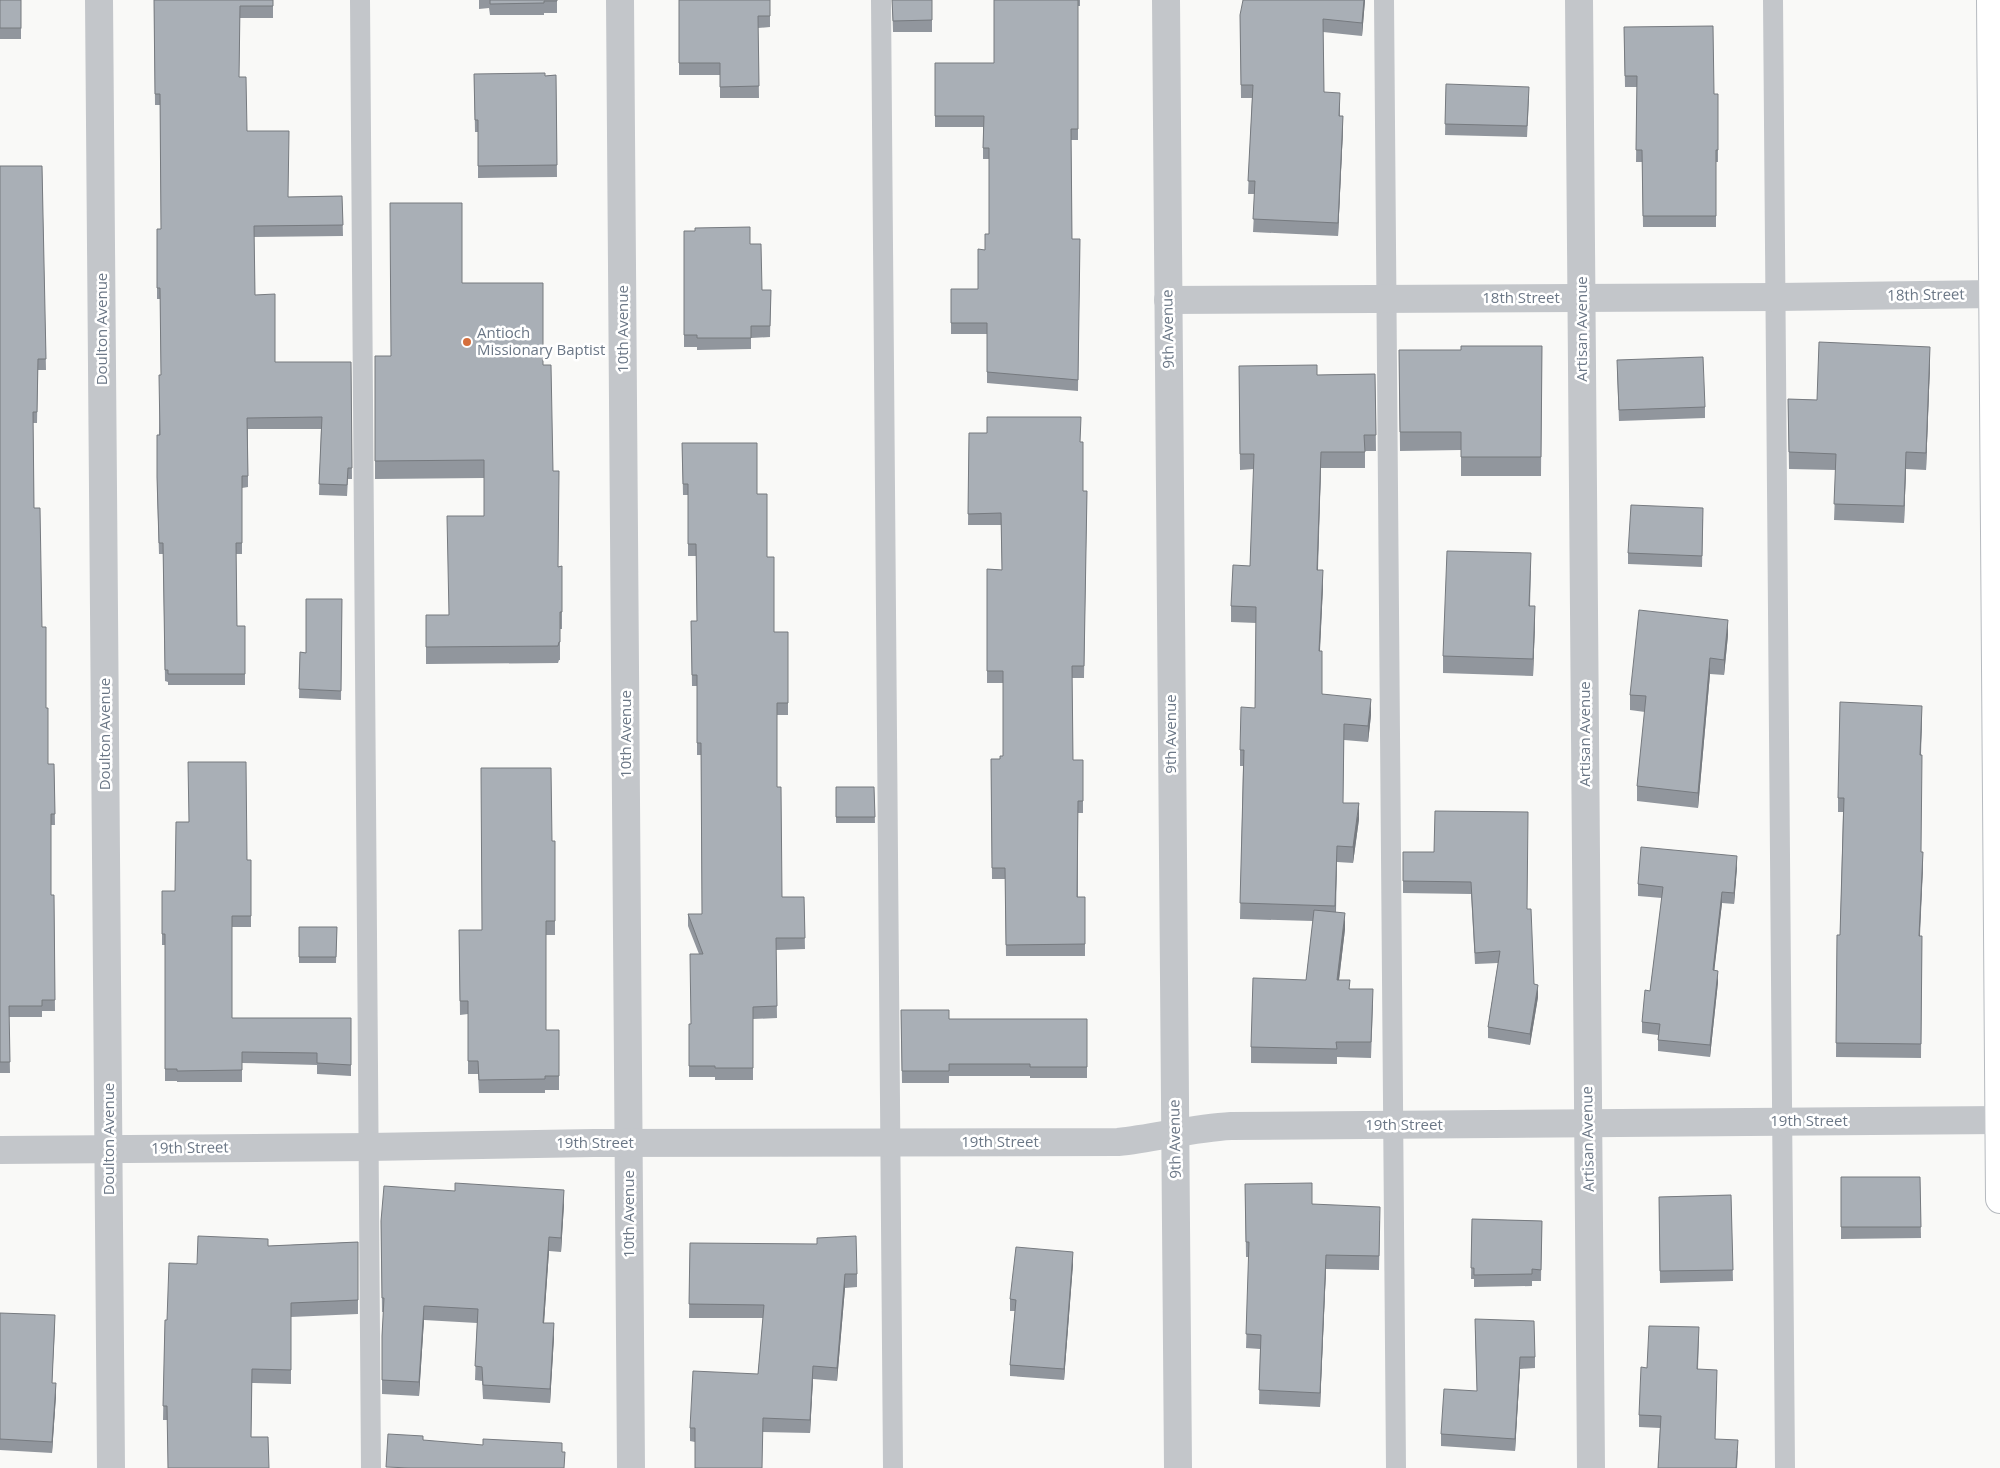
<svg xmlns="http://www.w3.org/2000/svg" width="2000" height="1468" viewBox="0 0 2000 1468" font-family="'Open Sans',sans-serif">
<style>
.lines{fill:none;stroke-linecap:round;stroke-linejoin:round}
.secondary-casing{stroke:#b6babf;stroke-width:30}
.lane{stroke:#c3c6ca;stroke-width:20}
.street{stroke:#c3c6ca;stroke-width:28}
.secondary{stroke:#fff;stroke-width:28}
.wall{fill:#91969d}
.shaded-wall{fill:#767a7f}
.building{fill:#a9afb6;stroke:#767a7f}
.poi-dot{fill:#d56e3b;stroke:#fff;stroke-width:2}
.labels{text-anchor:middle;stroke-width:5;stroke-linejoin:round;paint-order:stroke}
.street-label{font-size:15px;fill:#6b7786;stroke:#fff}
.poi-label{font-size:15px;fill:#6b7786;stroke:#fff;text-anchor:start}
</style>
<rect width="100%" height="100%" fill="#f9f9f7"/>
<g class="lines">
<defs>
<path id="secondary" d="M1991,0L2000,1199"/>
</defs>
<use href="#secondary" class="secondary-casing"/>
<g class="lane">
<path d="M360,0L371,1468"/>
<path d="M881,0L893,1468"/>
<path d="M1384,0L1396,1468"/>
<path d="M1773,0L1785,1468"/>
</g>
<g class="street">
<path d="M99,0L111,1468"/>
<path d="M620,0L631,1468"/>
<path d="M1166,0L1178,1468"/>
<path d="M1579,0L1591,1468"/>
<path d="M1168,300L1775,297L1994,294"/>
<path d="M0,1150L369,1147L594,1143L1118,1142C1156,1138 1193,1128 1231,1126L1999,1120"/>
</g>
<use href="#secondary" class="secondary"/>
</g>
<g class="wall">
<rect x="0" y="0" width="21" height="39"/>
<path d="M154,0H273V18H240L239,77L247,131L288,197L342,196L343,236L254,237L255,295L275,362H351L352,479H348L347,496L319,495L321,429H248V487L242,488V554H236L237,626H245V685H168V682L165,681L163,554H159L157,488L161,375L160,299H157V240L161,229L160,105H155Z"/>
<path d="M479,0H557V13H544V15H490L489,8L479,9Z"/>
<path d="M679,0H770V27L758,28L759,98H720V75H679Z"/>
<path d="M892,0H932V32H893Z"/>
<path d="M994,0H1080V6H1078V140H1071L1072,239H1080L1078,391L987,383V334H951V289H978L985,250L989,234V159H983V127H935V63H994Z"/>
<path d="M1365,0L1362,36L1323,32L1324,92L1340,106V116L1343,129L1338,236L1253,232L1255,194H1248L1252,98H1241L1240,15Z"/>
<path d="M1624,27L1714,94H1718V162H1716V227H1643L1642,162H1636L1637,87H1625Z"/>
<path d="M474,74L545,76L556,75L557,177L478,178V132H475Z"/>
<path d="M1446,84L1529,99L1527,137L1445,135Z"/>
<path d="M0,166H42L46,370H38L37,423H33L34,508L42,627L48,764H54L55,825H51V895H54L55,1011H42V1017H9L10,1073H0Z"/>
<path d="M684,231L750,244L762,290H771L770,337L751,338V349L697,350V347H684Z"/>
<path d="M462,283L543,365L553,471L558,567L562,566V629H560V660H559L558,663L426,664V615H449L484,516V478L375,479V356H391Z"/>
<path d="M1542,346L1541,476H1461V450L1400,451L1399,350H1461Z"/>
<path d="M1930,364L1926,470L1906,469L1904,523L1834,520L1836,470L1789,469L1788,399L1817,400Z"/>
<path d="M1239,366L1317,375L1375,374L1376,451H1365V468H1321L1318,570L1323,586L1320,651L1322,694L1371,715L1368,742L1344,740L1343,803L1359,819L1353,863L1337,862L1336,912L1345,929L1339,980L1350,989L1373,1005L1371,1058L1337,1057V1064L1251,1063V1047L1306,980L1313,921L1240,919L1243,766H1240V750L1255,708L1256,623L1231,622V606L1250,566L1254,469L1240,470Z"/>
<path d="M1617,371L1705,407V418L1619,421Z"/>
<path d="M969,433L1080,442L1083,491H1087L1084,678H1072L1073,760H1083V813H1078V897H1085V956H1006L1005,879H992L991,759H1000L1003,756V683H987V569L1002,570L1001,525H968Z"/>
<path d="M682,443L757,494L767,557L774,632H788V715H777V787L782,897H804L805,949L776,950L777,1018L753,1019V1080H715V1077H689V1024H691L699,954L688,926V914H702L701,755H697V686H692L691,621H697L696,556H688V495H683Z"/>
<path d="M1703,519L1702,567L1628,564V553Z"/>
<path d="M1531,570L1530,606L1535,623L1533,676L1443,673V656Z"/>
<path d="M342,599L341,700L299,698L300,652L306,653Z"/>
<path d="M1728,635L1724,675L1710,674L1698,808L1637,801V786L1645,712L1630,710V695Z"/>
<path d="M1922,719L1921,755V852L1923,866L1920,936H1922L1921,1058L1836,1057L1837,935H1840L1843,812H1838V798Z"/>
<path d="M836,787H874L875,823H836Z"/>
<path d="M552,841H555V935H546V1030H559V1090H545V1093H479L478,1074H468V1014L460,1015L459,930H482Z"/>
<path d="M1403,852H1434L1527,909L1534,984L1538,997L1530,1045L1488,1038V1027L1498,963L1475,964L1471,894L1403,893Z"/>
<path d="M247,860H251V927H232V1018H351V1076L317,1074V1065L242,1063V1082H177V1081H165V945H162V891H175Z"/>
<path d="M1737,867L1734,904L1722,903L1714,971L1718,982L1710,1057L1658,1051V1035L1642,1033V1022L1650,991L1662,898L1638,896V884Z"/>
<path d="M299,927H337L336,963H299Z"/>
<path d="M901,1010L949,1019H1087V1078H1030V1076H949V1083H902Z"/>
<path d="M1841,1177H1920L1921,1238L1841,1239Z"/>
<path d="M1245,1184L1312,1204L1380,1221L1379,1270L1326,1269L1320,1407L1259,1404L1260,1349L1246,1348L1249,1257H1246Z"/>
<path d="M1731,1195L1733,1281L1660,1283L1659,1197Z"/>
<path d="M564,1204L561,1252L549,1251L544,1323L554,1337L550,1403L483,1399L482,1381L475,1380L477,1323L424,1320L419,1396L382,1394V1336L384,1312H382L381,1221Z"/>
<path d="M1472,1219L1542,1221L1541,1281H1532V1286L1474,1287V1279H1471Z"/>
<path d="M358,1242V1314L291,1317V1384L252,1383L251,1437L269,1468L167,1420H163L165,1320H167L197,1264L268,1246Z"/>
<path d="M690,1243L857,1274V1287L845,1288L837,1381L813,1379L810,1433L763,1432L695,1442L690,1441V1428L758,1374L763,1318H689Z"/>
<path d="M1073,1264L1064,1380L1010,1376V1365L1015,1311H1010V1299Z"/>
<path d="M0,1313L55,1327L52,1383L56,1395L52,1453L0,1450Z"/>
<path d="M1475,1330L1535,1357V1368L1520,1369L1515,1451L1441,1446V1434L1477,1391Z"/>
<path d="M1699,1339L1698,1369L1717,1381L1715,1439L1738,1451L1737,1468H1658L1660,1428L1639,1427V1415L1647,1368Z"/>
</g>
<g class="shaded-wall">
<path d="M1364,0H1365L1362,36V23Z"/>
<path d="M1343,116V129L1338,236V223Z"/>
<path d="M1930,347V364L1926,470V453Z"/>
<path d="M1321,452V468L1317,586V570Z"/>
<path d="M1906,452V469L1904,523V506Z"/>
<path d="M1323,570V586L1319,667V651Z"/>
<path d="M1535,606V623L1533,676V659Z"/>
<path d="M1728,620V635L1724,675V660Z"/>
<path d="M1710,658V674L1698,808V793Z"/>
<path d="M1371,699V715L1368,742V726Z"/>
<path d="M1922,706V719L1920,769V755Z"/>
<path d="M1359,803V819L1353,863V847Z"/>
<path d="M1337,846V862L1335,922V906Z"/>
<path d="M1923,852V866L1919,949V936Z"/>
<path d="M1737,856V867L1734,904V893Z"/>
<path d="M1722,892V903L1713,982V970Z"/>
<path d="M1345,913V929L1337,996V980Z"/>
<path d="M1718,971V982L1710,1057V1045Z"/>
<path d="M1538,985V997L1530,1045V1034Z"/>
<path d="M564,1190V1204L561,1252V1238Z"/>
<path d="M549,1237V1251L543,1337V1323Z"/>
<path d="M1073,1252V1264L1064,1380V1369Z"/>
<path d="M1326,1255V1269L1320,1407V1393Z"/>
<path d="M845,1274V1288L837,1381V1368Z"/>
<path d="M424,1306V1320L419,1396V1382Z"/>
<path d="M554,1323V1337L550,1403V1389Z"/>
<path d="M1520,1357V1369L1515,1451V1439Z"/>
<path d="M813,1366V1379L810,1433V1420Z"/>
<path d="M56,1383V1395L52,1453V1442Z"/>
</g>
<g class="building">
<rect x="0" y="0" width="21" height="28"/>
<path d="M154,0H273V6H240L239,77H246L247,131H289L288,197L342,196L343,225L254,226L255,295L275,294V362H351L352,468H348L347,485L319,484L322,417L247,418L248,476H242V543H236L237,626H245V674H168V670H165L163,543H159L157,477V435H160L159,375H161L160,288H157V229H161L160,94H155Z"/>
<path d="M490,0H557V1H544V3L490,4Z"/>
<path d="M679,0H770V16H758L759,86L720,87V63H679Z"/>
<path d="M892,0H932V20L893,21Z"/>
<path d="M994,0H1078V129H1071L1072,239H1080L1078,380L987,372V323H951V289H978V249L985,250V234H989V148H983L984,116H935V63H994Z"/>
<path d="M1243,0H1364L1362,23L1323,19L1324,92L1340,93L1339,116H1343L1338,223L1253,219L1255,181H1248L1253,85H1241L1240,15Z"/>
<path d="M1713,26L1714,94H1718V150H1716V216H1643L1642,150H1636L1637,76H1625L1624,27Z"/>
<path d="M545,73V76L556,75L557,165L478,166V120H475L474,74Z"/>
<path d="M1446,84L1529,87L1527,126L1445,124Z"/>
<path d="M0,166H42L46,359H38L37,412H33L34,508H40L42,627H46V708H48V764H54L55,814H51V895H54L55,1000H42V1006H9L10,1062H0Z"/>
<path d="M390,203H462V283H543V365H551L553,471H559L558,567L562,566V612H560V642H559L558,646L426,647V615H449L447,516H484V460L375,461V356H391Z"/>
<path d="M750,227V244H761L762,290H771L770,326H751V338H697V335H684V231H695V228Z"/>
<path d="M1819,342L1930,347L1926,453L1906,452L1904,506L1834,504L1836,454L1789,452L1788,399L1817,400Z"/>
<path d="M1461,346H1542L1541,457H1461V432H1400L1399,350H1461Z"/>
<path d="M1703,357L1705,407L1619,410L1617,360Z"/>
<path d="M1317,365V375L1375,374L1376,435H1364L1365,452H1321L1317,570H1323L1319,651H1322V694L1371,699L1368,726L1344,724L1343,803H1359L1353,847L1337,846L1335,906L1240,903L1244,750H1240L1241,707L1255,708L1256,607L1231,606L1233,565L1250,566L1254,454H1240L1239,366Z"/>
<path d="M987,417H1081L1080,442H1083V491H1087L1084,666H1072L1073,760H1083V801H1078L1077,897H1085V944L1006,945L1005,868H992L991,759H1000V756H1003V671H987V569L1002,570L1001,513L968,514L969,433H987Z"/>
<path d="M682,443H757V494H767V557H774V632H788V703H777V787H781L782,897H804L805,938H776L777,1006L753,1007V1068H715V1066H689V1024H691L690,954H703L688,914H702L701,743H697V675H692L691,621H697L696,544H688V484H683Z"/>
<path d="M1631,505L1703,508L1702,556L1628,553Z"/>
<path d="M1447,551L1531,553L1529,606H1535L1533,659L1443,656Z"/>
<path d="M306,599H342L341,691L299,689L300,652L306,653Z"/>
<path d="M1639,610L1728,620L1724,660L1710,658L1698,793L1637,786L1646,696L1630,695Z"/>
<path d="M1840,702L1922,706L1920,755H1922L1921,852H1923L1919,936H1922L1921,1044L1836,1043L1837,935H1840L1844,798H1838Z"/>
<path d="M188,762H246L247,860H251V916H232V1018H351V1065L317,1063V1053L242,1052V1070L177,1071V1069H165V934H162V891H175L176,822H189Z"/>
<path d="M481,768H551L552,841H555V921H546V1030H559V1076H545V1079L479,1080L478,1061H468V1001H460L459,930H482Z"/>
<path d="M836,787H874L875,817H836Z"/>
<path d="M1435,811L1528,812L1527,909H1531L1534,984L1538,985L1530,1034L1488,1027L1500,951L1475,953L1471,882L1403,881V852H1434Z"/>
<path d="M1641,847L1737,856L1734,893L1722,892L1713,970L1718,971L1710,1045L1658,1040L1660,1024L1642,1022L1645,990L1650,991L1663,887L1638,884Z"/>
<path d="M1314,910L1345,913L1337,980H1350L1349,989H1373L1371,1042H1336L1337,1049L1251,1047L1253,978L1306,980Z"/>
<path d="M299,927H337L336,957H299Z"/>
<path d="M901,1010H949V1019H1087V1067H1030V1064H949V1071H902Z"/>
<path d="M1841,1177H1920L1921,1227H1841Z"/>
<path d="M455,1183L564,1190L561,1238L549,1237L543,1323H554L550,1389L483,1385L482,1367L475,1366L478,1309L424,1306L419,1382L382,1380V1336L384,1298H382L381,1221L384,1186L455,1191Z"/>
<path d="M1312,1183V1204L1380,1207L1379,1256L1326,1255L1320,1393L1259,1390L1261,1335L1246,1334L1249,1242H1246L1245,1184Z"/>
<path d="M1731,1195L1733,1270L1660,1271L1659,1197Z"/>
<path d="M1472,1219L1542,1221L1541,1270L1532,1269V1274L1474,1275V1268H1471Z"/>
<path d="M198,1236L268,1239V1246L358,1242V1300L291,1303V1370L252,1369L251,1437H268L269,1468H168L167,1406H163L165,1320H167L169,1263L197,1264Z"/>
<path d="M856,1236L857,1274H845L837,1368L813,1366L810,1420L763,1418L762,1468H695V1428H690L693,1371L758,1374L764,1305L689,1304L690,1243L817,1244V1238Z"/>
<path d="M1016,1247L1073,1252L1064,1369L1010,1365L1016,1300L1010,1299Z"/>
<path d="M0,1313L55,1315L52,1383H56L52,1442L0,1439Z"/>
<path d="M1475,1319L1534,1321L1535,1357H1520L1515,1439L1441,1434L1444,1389L1477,1391Z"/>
<path d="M1649,1326L1699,1327L1697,1369L1717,1370L1715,1439L1738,1440L1736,1468H1658L1661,1416L1639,1415L1641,1367L1647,1368Z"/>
<path d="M388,1434L423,1436V1440L483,1445V1439L562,1443V1452H565L564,1468H410L386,1467Z"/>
</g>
<circle class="poi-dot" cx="467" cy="342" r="5"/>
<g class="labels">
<g class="street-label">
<text transform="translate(1926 295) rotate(-1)" y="5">18th Street</text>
<text x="1521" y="303">18th Street</text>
<text transform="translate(102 329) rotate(-90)" y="5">Doulton Avenue</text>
<text transform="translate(623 329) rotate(-90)" y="5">10th Avenue</text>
<text transform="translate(1168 329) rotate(-91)" y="5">9th Avenue</text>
<text transform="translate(1582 329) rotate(-90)" y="5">Artisan Avenue</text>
<text transform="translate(105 734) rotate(-90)" y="5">Doulton Avenue</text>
<text transform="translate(626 734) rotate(-90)" y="5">10th Avenue</text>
<text transform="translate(1171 734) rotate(-90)" y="5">9th Avenue</text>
<text transform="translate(1585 734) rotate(-90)" y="5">Artisan Avenue</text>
<text x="1809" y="1126">19th Street</text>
<text x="1404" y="1130">19th Street</text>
<text transform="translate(109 1139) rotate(-90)" y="5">Doulton Avenue</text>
<text transform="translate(1175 1139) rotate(-91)" y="5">9th Avenue</text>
<text transform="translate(1588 1139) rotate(-91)" y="5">Artisan Avenue</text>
<text x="1000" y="1147">19th Street</text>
<text x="595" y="1148">19th Street</text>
<text transform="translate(190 1148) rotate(-1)" y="5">19th Street</text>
<text transform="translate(629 1214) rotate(-90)" y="5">10th Avenue</text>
</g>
<g class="poi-label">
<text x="477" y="338">Antioch<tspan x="477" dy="17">Missionary Baptist</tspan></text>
</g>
</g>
</svg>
